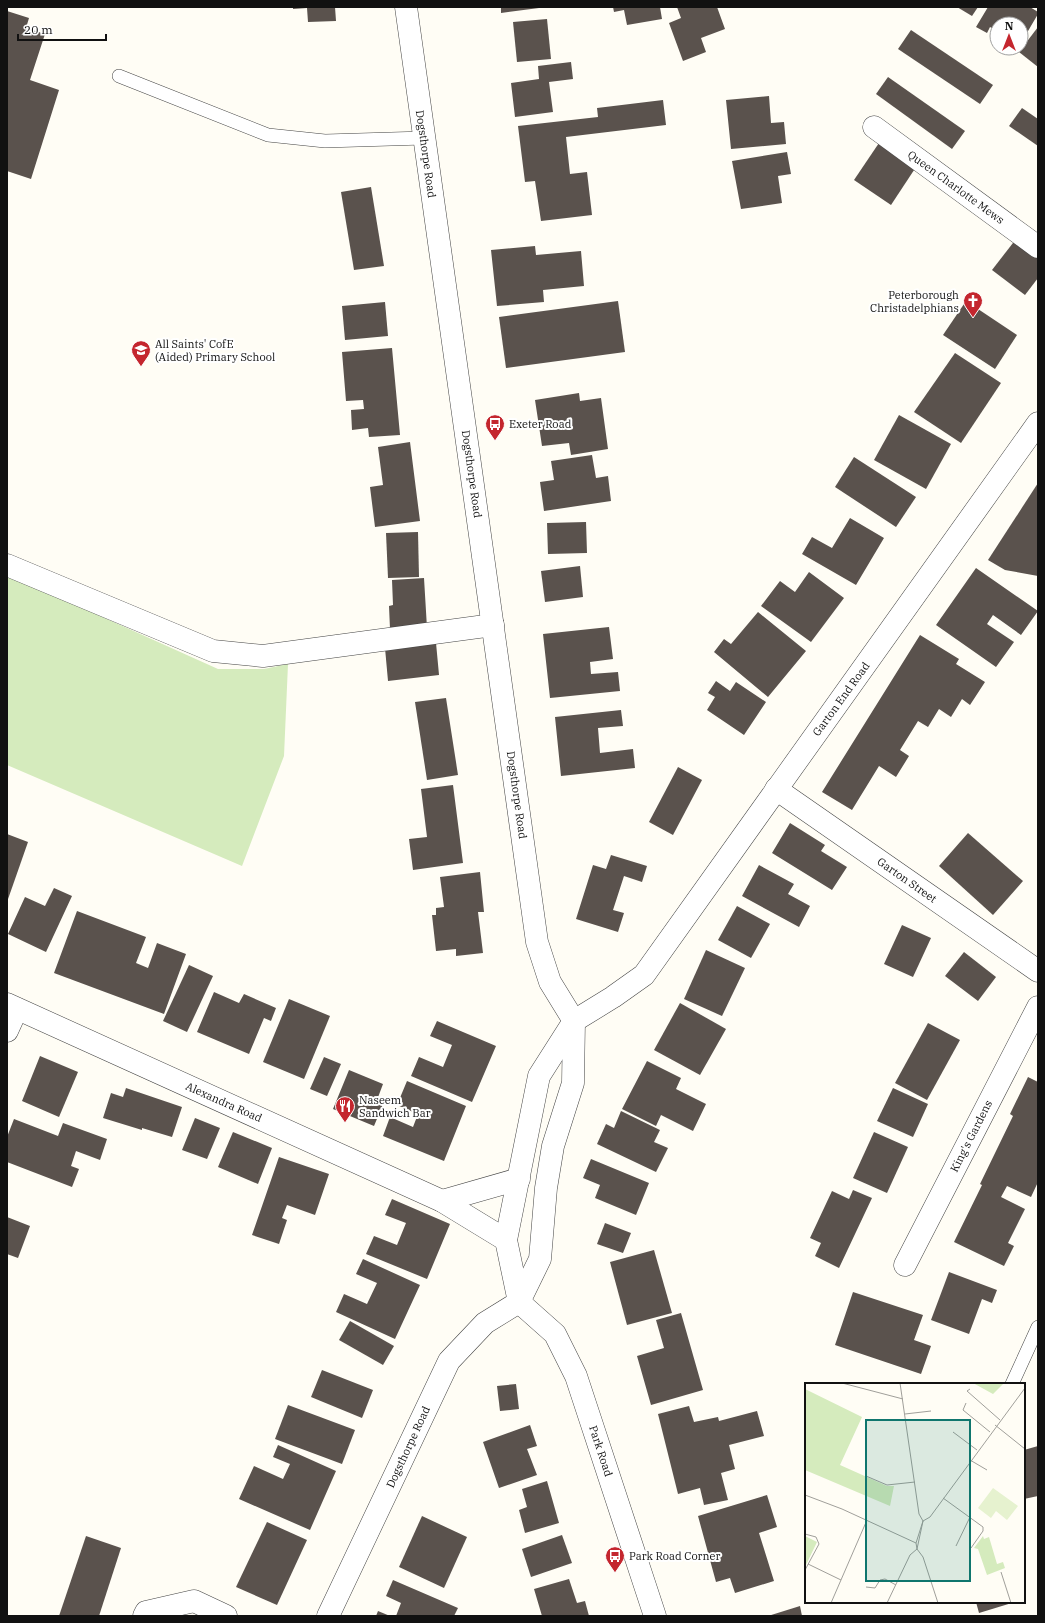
<svg xmlns="http://www.w3.org/2000/svg" width="1045" height="1623" viewBox="0 0 1045 1623" font-family="'IBM Plex Serif',serif">
<style>
.green{fill:#d5ebbd}
.building{fill:#5a524d}
.lines{fill:none;stroke-linecap:round;stroke-linejoin:round}
.service-casing{stroke:#444;stroke-width:14}
.minor-casing{stroke:#444;stroke-width:23}
.tertiary-casing{stroke:#444;stroke-width:23}
.service{stroke:#fff;stroke-width:13}
.minor{stroke:#fff;stroke-width:22}
.tertiary{stroke:#fff;stroke-width:22}
.labels{text-anchor:middle;stroke-width:4;stroke-linejoin:round;paint-order:stroke}
.street-label{font-size:11px;fill:#111;stroke:#fff}
.poi-label{font-size:11px;fill:#111;stroke:#fff;text-anchor:start}
.inset-road{fill:none;stroke:#a09f9a;stroke-width:1}
.view{fill:#0f766e;fill-opacity:0.15;stroke:#0f766e;stroke-width:2}
.inset-edge{fill:none;stroke:#111;stroke-width:2}
</style>
<rect width="100%" height="100%" fill="#fffdf5"/>
<path class="green" d="M7,574L218,669H264L288,664L284,756L242,866L7,765Z"/>
<g class="building">
<path d="M293,7H335L336,21L308,22L307,8L293,9Z"/>
<path d="M501,7H539V8L501,13Z"/>
<path d="M613,7H660L662,19L627,25L624,10L614,12Z"/>
<path d="M677,7H717L725,29L701,38L706,52L683,61L669,23L681,18Z"/>
<path d="M957,7H978L972,16Z"/>
<path d="M988,7H1030L1038,12V14L1021,43V24H997V31L990,27L987,33L976,27Z"/>
<path d="M7,11L29,18L26,28L45,34L30,80L59,90L31,179L7,171Z"/>
<path d="M547,19L551,59L517,62L513,22Z"/>
<path d="M1038,27V67L1019,52Z"/>
<path d="M911,30L993,85L980,104L898,49Z"/>
<path d="M571,62L573,79L549,82L553,112L515,117L511,83L539,79L538,66Z"/>
<path d="M888,77L965,131L952,149L876,94Z"/>
<path d="M769,96L771,123L784,122L786,144L731,149L726,100Z"/>
<path d="M663,100L666,125L566,137L570,174L587,172L592,215L541,221L535,181L525,182L518,126L598,117L597,108Z"/>
<path d="M1022,108L1038,119V146L1009,126Z"/>
<path d="M883,137L920,161L891,205L854,180Z"/>
<path d="M787,152L791,174L778,176L782,203L741,209L732,161Z"/>
<path d="M371,187L384,266L354,270L341,192Z"/>
<path d="M1023,230L1038,242V278L1025,295L992,270Z"/>
<path d="M535,246L536,255L581,251L584,286L543,290L544,302L497,306L491,250Z"/>
<path d="M618,301L625,352L506,368L499,317Z"/>
<path d="M966,301L1017,335L995,369L943,335Z"/>
<path d="M385,302L388,336L345,340L342,306Z"/>
<path d="M392,348L400,435L369,437L368,428L352,430L351,410L364,409L363,400L346,401L342,352Z"/>
<path d="M955,353L1001,383L961,443L914,412Z"/>
<path d="M579,393L580,401L601,398L608,449L571,455L569,443L542,446L535,400Z"/>
<path d="M899,415L951,444L926,489L874,460Z"/>
<path d="M410,442L420,521L375,527L370,487L383,485L378,447Z"/>
<path d="M592,455L596,478L608,476L611,501L544,511L540,482L554,480L551,461Z"/>
<path d="M854,457L916,497L896,527L835,487Z"/>
<path d="M1038,483V576L1005,570L988,560Z"/>
<path d="M850,518L884,538L856,585L802,554L812,537L832,548Z"/>
<path d="M586,522L587,553L548,554L547,523Z"/>
<path d="M418,532L419,577L388,578L386,533Z"/>
<path d="M580,566L583,597L545,602L541,571Z"/>
<path d="M976,568L1038,611L1021,635L993,615L987,624L1014,642L996,667L936,625Z"/>
<path d="M809,572L844,598L811,642L761,606L780,581L795,592Z"/>
<path d="M424,578L427,628L390,629L389,606L393,605L392,580Z"/>
<path d="M758,612L806,651L768,697L714,652L724,639L731,644Z"/>
<path d="M609,627L613,659L590,662L591,674L618,672L620,691L550,698L543,634Z"/>
<path d="M920,635L959,659L956,664L985,682L970,705L962,699L951,717L939,709L928,727L918,721L900,750L909,756L896,777L879,766L852,810L822,792Z"/>
<path d="M436,643L439,675L388,681L385,648Z"/>
<path d="M716,681L730,691L736,682L766,702L744,735L707,710L715,697L708,693Z"/>
<path d="M446,698L458,775L427,780L415,702Z"/>
<path d="M621,710L623,726L598,728L600,753L633,749L635,768L561,776L555,717Z"/>
<path d="M678,767L702,780L673,835L649,822Z"/>
<path d="M453,785L463,863L413,870L409,839L427,837L421,789Z"/>
<path d="M790,823L825,845L821,851L847,867L832,890L772,853Z"/>
<path d="M968,833L1023,881L993,915L939,866Z"/>
<path d="M7,834L28,842L7,902Z"/>
<path d="M611,855L647,866L642,882L624,876L613,910L624,913L618,932L576,919L593,865L606,869Z"/>
<path d="M759,865L794,884L788,894L810,906L799,927L742,896Z"/>
<path d="M480,872L484,912H478L483,953L456,956V949L436,951L432,915H436V908L444,907L440,877Z"/>
<path d="M54,888L72,896L46,952L8,934L25,897L45,906Z"/>
<path d="M737,906L770,924L751,958L718,940Z"/>
<path d="M77,911L146,937L136,963L148,968L157,943L186,954L164,1014L54,973Z"/>
<path d="M902,925L931,938L913,977L884,964Z"/>
<path d="M706,950L745,968L722,1016L684,999Z"/>
<path d="M964,952L996,977L978,1001L945,976Z"/>
<path d="M189,965L213,976L187,1032L163,1021Z"/>
<path d="M214,992L239,1003L244,994L276,1008L271,1021L264,1018L249,1054L197,1032Z"/>
<path d="M289,999L330,1016L304,1079L263,1062Z"/>
<path d="M680,1003L726,1029L700,1075L654,1050Z"/>
<path d="M437,1021L496,1046L472,1102L411,1076L419,1057L443,1067L452,1045L430,1036Z"/>
<path d="M928,1023L960,1040L927,1100L895,1083Z"/>
<path d="M40,1056L78,1072L59,1117L22,1101Z"/>
<path d="M324,1057L341,1064L327,1096L310,1089Z"/>
<path d="M647,1061L681,1078L676,1089L706,1104L693,1131L661,1115L656,1126L622,1109Z"/>
<path d="M349,1070L383,1084L377,1100L384,1102L374,1126L333,1109Z"/>
<path d="M1028,1077L1038,1082V1182L1031,1197L1007,1186L1001,1197L1025,1209L1008,1243L1014,1246L1004,1266L954,1242L982,1185L980,1184L1013,1116L1010,1114Z"/>
<path d="M407,1081L466,1106L444,1161L383,1136L390,1117L413,1127L418,1114L397,1105Z"/>
<path d="M126,1088L182,1107L172,1137L142,1128V1130L103,1118L111,1093L123,1097Z"/>
<path d="M893,1088L928,1104L913,1137L877,1121Z"/>
<path d="M621,1111L660,1130L654,1142L668,1148L656,1172L597,1144L606,1124L614,1128Z"/>
<path d="M195,1118L220,1128L207,1159L182,1150Z"/>
<path d="M14,1119L58,1136L63,1123L107,1139L100,1160L76,1151L71,1166L79,1169L72,1187L7,1162V1137Z"/>
<path d="M233,1132L272,1148L258,1184L218,1167Z"/>
<path d="M874,1132L908,1147L887,1193L853,1178Z"/>
<path d="M279,1157L329,1174L315,1215L287,1205L282,1218L287,1220L279,1244L252,1235Z"/>
<path d="M591,1159L649,1183L636,1215L595,1198L600,1185L583,1178Z"/>
<path d="M853,1190L872,1198L839,1268L815,1256L821,1243L810,1238L832,1191L849,1199Z"/>
<path d="M392,1199L450,1224L427,1279L366,1254L374,1236L397,1245L406,1223L385,1215Z"/>
<path d="M7,1217L30,1226L18,1258L7,1254Z"/>
<path d="M605,1223L631,1233L623,1253L597,1244Z"/>
<path d="M654,1250L672,1313L627,1325L610,1262Z"/>
<path d="M363,1259L420,1285L395,1339L336,1312L344,1294L367,1304L377,1283L356,1274Z"/>
<path d="M949,1272L997,1290L992,1303L982,1299L969,1334L931,1320Z"/>
<path d="M853,1292L923,1315L914,1340L931,1346L921,1374L835,1345Z"/>
<path d="M681,1313L703,1390L651,1405L637,1356L664,1348L656,1320Z"/>
<path d="M350,1321L394,1346L383,1365L339,1340Z"/>
<path d="M322,1370L373,1390L362,1418L311,1397Z"/>
<path d="M516,1384L519,1409L500,1411L497,1386Z"/>
<path d="M288,1405L355,1430L342,1464L275,1439Z"/>
<path d="M689,1406L694,1422L718,1417L719,1421L757,1411L764,1436L729,1445L735,1469L721,1473L728,1500L704,1505L700,1488L678,1494L658,1414Z"/>
<path d="M530,1425L537,1446L527,1449L537,1475L499,1488L483,1442Z"/>
<path d="M278,1445L336,1471L310,1530L239,1499L254,1466L283,1479L290,1464L273,1457Z"/>
<path d="M1038,1446V1496L1024,1499V1450Z"/>
<path d="M547,1481L559,1523L525,1533L519,1510L527,1507L522,1489Z"/>
<path d="M767,1495L777,1527L759,1533L774,1581L735,1593L730,1578L716,1582L698,1516Z"/>
<path d="M422,1516L467,1537L444,1588L399,1567Z"/>
<path d="M267,1522L307,1540L277,1605L236,1587Z"/>
<path d="M562,1535L572,1563L531,1577L522,1549Z"/>
<path d="M86,1536L121,1548L99,1616H59Z"/>
<path d="M569,1579L577,1603L585,1601L589,1616H542L534,1589Z"/>
<path d="M393,1580L458,1608L454,1616H396L401,1603L386,1596Z"/>
<path d="M976,1602H1015L979,1613Z"/>
<path d="M800,1606L802,1616H768Z"/>
<path d="M378,1611L390,1616H376Z"/>
</g>
<g class="lines">
<defs>
<g id="service">
<path d="M119,76L268,135L325,141L424,138"/>
<path d="M1012,1384L1038,1327"/>
</g>
<g id="minor">
<path d="M874,127L1038,247"/>
<path d="M7,565L213,651L263,656L493,625"/>
<path d="M776,789L1038,971"/>
<path d="M7,1004L442,1201L506,1240"/>
<path d="M7,1031L17,1009"/>
<path d="M442,1201L519,1179"/>
<path d="M905,1265L1038,1007"/>
<path d="M144,1616L146,1612L194,1601L226,1616"/>
</g>
<g id="tertiary">
<path d="M406,7L537,942L550,982L574,1021L573,1083L553,1146L546,1188L540,1259L519,1302"/>
<path d="M519,1302L506,1240L539,1076L574,1021L613,997L644,975L1038,423"/>
<path d="M519,1302L555,1334L576,1376L655,1616"/>
<path d="M328,1616L449,1361L485,1323L519,1302"/>
</g>
</defs>
<use href="#service" class="service-casing"/>
<use href="#minor" class="minor-casing"/>
<use href="#tertiary" class="tertiary-casing"/>
<use href="#service" class="service"/>
<use href="#minor" class="minor"/>
<use href="#tertiary" class="tertiary"/>
</g>
<defs>
<symbol id="church-pin" viewBox="-11 -11 22 30"><path d="M0 17L-7.5 6A9.5 9.5 0 1 1 7.5 6Z" fill="#c4262e" stroke="#fff"/><path d="M-1.2-6h2.4v3.5h3.3v2.4h-3.3V6h-2.4V-.1h-3.3v-2.4h3.3Z" fill="#fff"/></symbol>
<symbol id="school-pin" viewBox="-11 -11 22 30"><path d="M0 17L-7.5 6A9.5 9.5 0 1 1 7.5 6Z" fill="#c4262e" stroke="#fff"/><path d="M0-5L7-2L0 1L-7-2ZM-4 1L0 2.5L4 1V4Q0 6-4 4Z" fill="#fff"/></symbol>
<symbol id="bus-pin" viewBox="-11 -11 22 30"><path d="M0 17L-7.5 6A9.5 9.5 0 1 1 7.5 6Z" fill="#c4262e" stroke="#fff"/><path d="M-5-6H5V4H4V6H2V4H-2V6H-4V4H-5ZM-3.5-4V0h7V-4ZM-3.5 1.2v1.5H-2V1.2ZM2 1.2v1.5H3.5V1.2Z" fill="#fff"/></symbol>
<symbol id="restaurant-pin" viewBox="-11 -11 22 30"><path d="M0 17L-7.5 6A9.5 9.5 0 1 1 7.5 6Z" fill="#c4262e" stroke="#fff"/><path d="M-5-6h1v4h1v-4h1v4h1v-4h1v5L-1.5 .5V6h-2V.5L-5-1ZM5-6V6H3V1.5H1.5Q1.5-4 5-6Z" fill="#fff"/></symbol>
</defs>
<g fill-rule="evenodd">
<use href="#church-pin" x="962" y="290" width="22" height="30"/>
<use href="#school-pin" x="130" y="339" width="22" height="30"/>
<use href="#bus-pin" x="484" y="413" width="22" height="30"/>
<use href="#restaurant-pin" x="334" y="1095" width="22" height="30"/>
<use href="#bus-pin" x="604" y="1545" width="22" height="30"/>
</g>
<g class="labels">
<g class="street-label">
<text transform="translate(426 154) rotate(82)" y="4">Dogsthorpe Road</text>
<text transform="translate(956 187) rotate(36)" y="4">Queen Charlotte Mews</text>
<text transform="translate(472 474) rotate(82)" y="4">Dogsthorpe Road</text>
<text transform="translate(841 699) rotate(-54)" y="4">Garton End Road</text>
<text transform="translate(517 795) rotate(82)" y="4">Dogsthorpe Road</text>
<text transform="translate(907 880) rotate(35)" y="4">Garton Street</text>
<text transform="translate(224 1102) rotate(24)" y="4">Alexandra Road</text>
<text transform="translate(971 1136) rotate(-63)" y="4">King's Gardens</text>
<text transform="translate(408 1447) rotate(-65)" y="4">Dogsthorpe Road</text>
<text transform="translate(601 1451) rotate(72)" y="4">Park Road</text>
</g>
<g class="poi-label">
<text x="959" y="299" text-anchor="end">Peterborough<tspan x="959" dy="13">Christadelphians</tspan></text>
<text x="155" y="348">All Saints' CofE<tspan x="155" dy="13">(Aided) Primary School</tspan></text>
<text x="509" y="428">Exeter Road</text>
<text x="359" y="1104">Naseem<tspan x="359" dy="13">Sandwich Bar</tspan></text>
<text x="629" y="1560">Park Road Corner</text>
</g>
</g>
<g transform="translate(805 1383)">
<rect width="220" height="220" fill="#fffdf5"/>
<path d="M168,0H199L188,11ZM0,6L57,34L35,82L82,103H89L85,123L0,87ZM0,153L12,159L0,184ZM178,153L179,156L184,154L192,181L198,179L200,185L182,192L173,166L169,165Z" fill="#d5ebbd"/>
<path d="M188,105L213,123L202,137L191,128L186,135L173,125Z" fill="#e6f2cf"/>
<path class="inset-road" d="M37,0L98,16M95,0L114,131L118,138L112,166M165,6L162,8L195,37M161,20L158,27L185,49M100,31L126,28M190,42L220,66M148,49L172,67M165,77L182,87M61,93L82,102L110,99M0,112L37,126L111,160M138,115L178,144V148L166,165M0,151L11,154L14,161L0,187M151,163L165,134M112,166L111,160L118,138L125,134L220,5M112,166L118,174L133,220M3,181L36,197M196,189L206,220M61,204L70,205L75,197L80,196L91,202M26,220L62,137M82,220L105,172L112,166"/>
<path class="view" d="M61,37H165V198H61Z"/>
<rect width="220" height="220" class="inset-edge"/>
</g>
<rect width="1045" height="1623" fill="none" stroke="#111111" stroke-width="16"/>
<g transform="translate(1009 36)"><circle r="19" fill="#ffffff" stroke="#a0a0a0"/>
<path d="M0-3L7 15L0 10L-7 15Z" fill="#c4262e"/>
<text y="-6" font-size="11" font-weight="bold" text-anchor="middle" fill="#111111">N</text>
</g>
<path d="M18 34v6h88v-6" fill="none" stroke="#111111" stroke-width="2"/>
<text x="24" y="34" font-size="12" fill="#111111" stroke="#ffffff" stroke-width="3" paint-order="stroke">20 m</text>
</svg>
